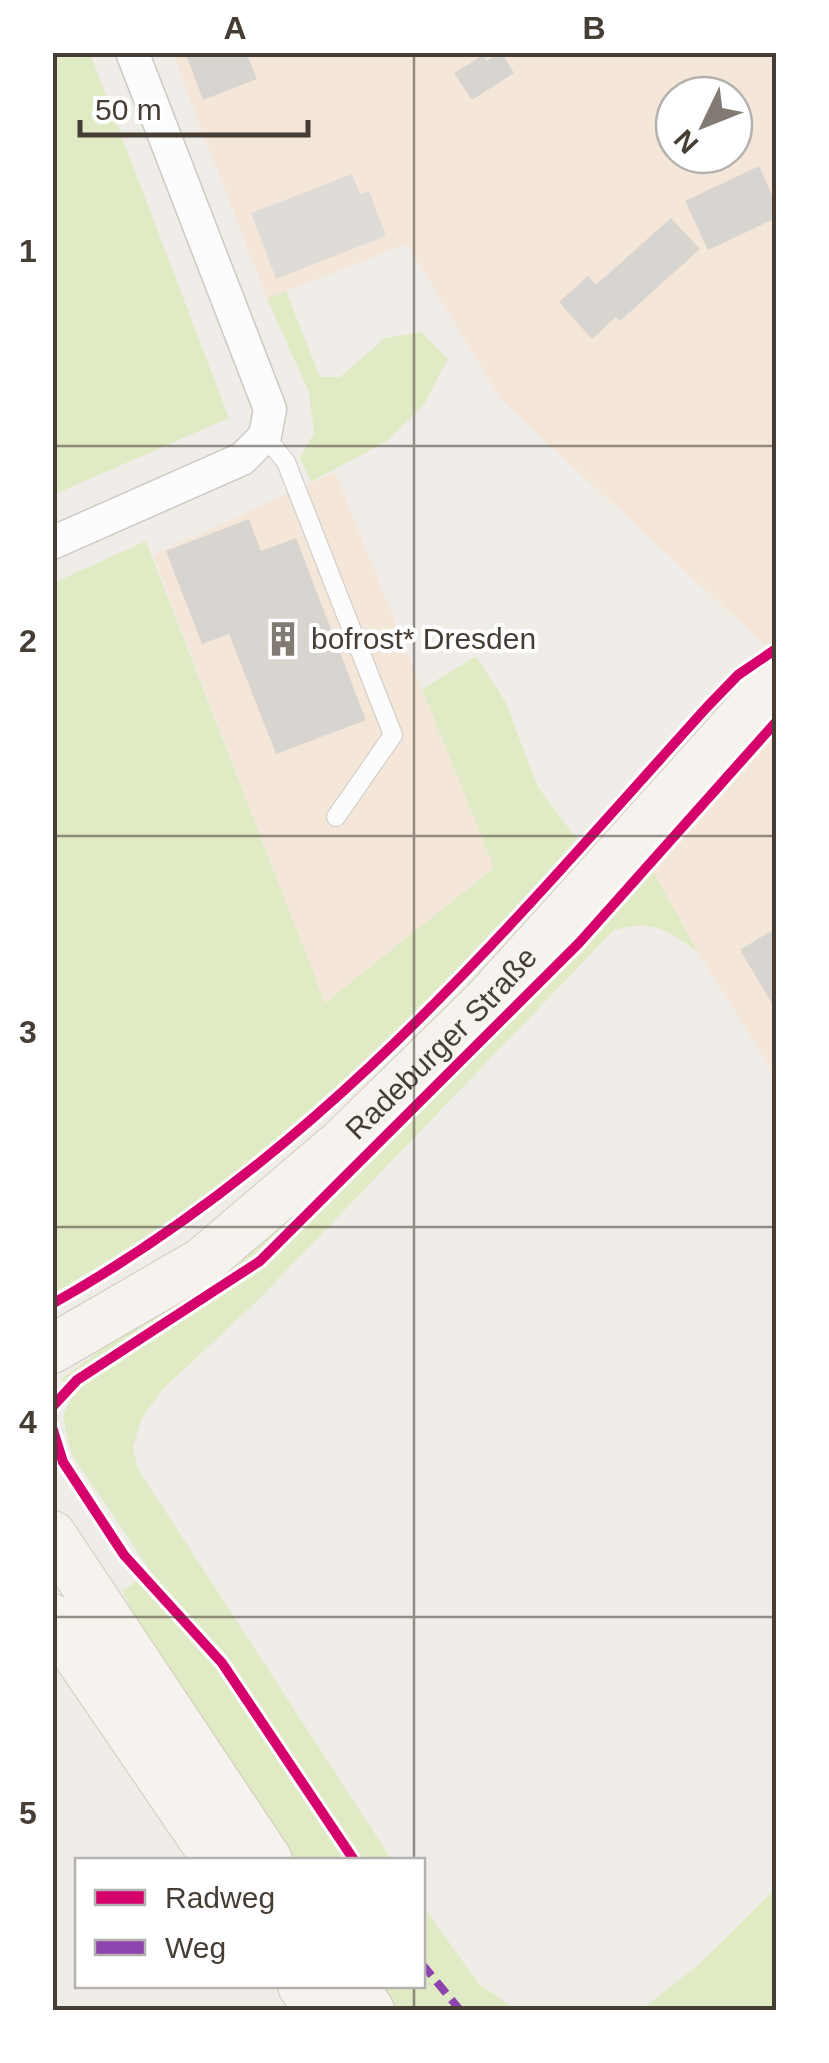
<svg xmlns="http://www.w3.org/2000/svg" width="829" height="2063" viewBox="0 0 829 2063" font-family="Arial,sans-serif">
<style>
.commercial{fill:#f4e7da;fill-rule:evenodd}
.grass{fill:#e0ebc6}
.parking{fill:#dfdcd8}
.building{fill:#d8d4cf}
.lines{fill:none;stroke-linecap:round;stroke-linejoin:round}
.service-casing{stroke:#ccc9c4;stroke-width:20}
.minor-casing{stroke:#ccc9c4;stroke-width:35}
.secondary-casing{stroke:#d0cabe;stroke-width:50}
.service{stroke:#fdfcfc;stroke-width:18}
.minor{stroke:#fdfcfc;stroke-width:32}
.secondary{stroke:#f6f3ee;stroke-width:48}
.quiet{stroke:#8e44ad;stroke-width:8;stroke-dasharray:15 8;stroke-linecap:butt}
.cycleway-casing{stroke:#fff;stroke-width:16}
.cycleway{stroke:#d6006c;stroke-width:10}
.grid{fill:none;stroke:#463d34;stroke-width:2.5;stroke-opacity:0.55}
.labels{text-anchor:middle;stroke-width:8;stroke-linejoin:round;paint-order:stroke}
.poi-label{font-size:30px;fill:#463d34;stroke:#fff;text-anchor:start}
.street-label{font-size:30px;fill:#463d34;stroke:#fff}
.neatline{fill:none;stroke:#463d34;stroke-width:4}
.grid-label{font-size:32px;text-anchor:middle;font-weight:bold;fill:#463d34}
</style>
<rect width="100%" height="100%" fill="#f0ede8"/>
<g class="commercial">
<path d="M172,53H776V656L501,400L407,244L267,299ZM674,95H734V155H674Z"/>
<path d="M335,472L494,868L325,1004L153,555Z"/>
<path d="M776,704V1077L697,951L651,867L636,860Z"/>
</g>
<g class="grass">
<path d="M53,52L90,53L229,418L53,495Z"/>
<path d="M286,291L320,377H340L385,338L421,332L448,359L423,406L387,441L311,482L300,458L314,433L309,392L267,299Z"/>
<path d="M146,541L325,1003L494,868L422,689L476,656L505,701L538,787L577,839C478,955 369,1070 248,1164C186,1213 120,1254 53,1294V583Z"/>
<path d="M636,860L651,867L697,951C665,930 654,919 614,930L259,1299L163,1389L141,1420L133,1447L138,1469L392,1860H290L170,1684L122,1591L151,1572L71,1453L63,1417L74,1387L60,1380L99,1351L197,1292L248,1253Z"/>
<path d="M776,1888V2010H641L698,1965Z"/>
<path d="M423,1906L479,1984L517,2010H390L373,1986H422Z"/>
</g>
<path class="parking" d="M352,174L360,194L369,191L386,236L276,279L251,213Z"/>
<g class="building">
<path d="M185,52H246L257,79L203,100Z"/>
<path d="M501,52L514,73L472,100L454,73L483,55L487,61Z"/>
<path d="M759,166L776,204V218L708,250L685,201Z"/>
<path d="M671,218L700,249L620,321L616,317L592,339L559,302L588,276L596,285Z"/>
<path d="M249,519L261,551L296,538L366,720L276,754L229,634L202,644L166,551Z"/>
<path d="M776,928V1010L740,950Z"/>
</g>
<g class="lines">
<defs>
<path id="service" d="M265,436L286,462L393,735L336,817"/>
<path id="minor" d="M52,543L242,459L265,436L270,409L132,52"/>
<g id="secondary">
<path id="s1" d="M52,1349L202,1262L343,1142L486,1002L776,680"/>
<path d="M52,1535L268,1860"/>
<path d="M52,1618L217,1860"/>
<path d="M302,1986L319,2010"/>
<path d="M353,1986L370,2010"/>
</g>
</defs>
<use href="#service" class="service-casing"/>
<use href="#minor" class="minor-casing"/>
<use href="#secondary" class="secondary-casing"/>
<use href="#service" class="service"/>
<use href="#minor" class="minor"/>
<use href="#secondary" class="secondary"/>
<path class="quiet" d="M422,1964L460,2010"/>
<defs>
<g id="cycleway">
<path d="M52,1304C323,1152 503,933 707,707L738,675L776,649"/>
<path d="M53,1406L77,1380L260,1261L579,943L776,722"/>
<path d="M52,1427L63,1462L124,1555L222,1663L354,1860"/>
</g>
</defs>
<use href="#cycleway" class="cycleway-casing"/>
<use href="#cycleway" class="cycleway"/>
</g>
<path class="grid" d="M414,52V1860M52,446H776M52,836H776M52,1227H776M52,1617H776M414,1986V2010"/>
<defs>
<symbol id="building-bare" viewBox="-9 -9 18 18"><path d="M-4-6H4V6H1V3H-1V6H-4ZM-2.5-4.3h1.7v1.8h-1.7ZM.8-4.3h1.7v1.8H.8ZM-2.5-1h1.7V.8h-1.7ZM.8-1h1.7V.8H.8Z" fill="#827b73" stroke="#fff" stroke-width="2.5" paint-order="stroke"/></symbol>
</defs>
<g fill-rule="evenodd">
<use href="#building-bare" x="258" y="614" width="50" height="50"/>
</g>
<g class="labels">
<g class="poi-label">
<text x="311" y="649">bofrost* Dresden</text>
</g>
<g class="street-label">
<text dy="10" stroke="none"><textPath href="#s1" startOffset="498">Radeburger Straße</textPath></text>
</g>
</g>
<rect width="829" height="2063" fill="none" stroke="#ffffff" stroke-width="110"/>
<rect x="75" y="1858" width="350" height="130" fill="#ffffff" stroke="#b5b1ae" stroke-width="2.5"/>
<rect x="95" y="1890" width="50" height="15" fill="#d6006c" stroke="#b5b1ae" stroke-width="2.5"/>
<text x="165" y="1908" font-size="30" fill="#463d34">Radweg</text>
<rect x="95" y="1940" width="50" height="15" fill="#8e44ad" stroke="#b5b1ae" stroke-width="2.5"/>
<text x="165" y="1958" font-size="30" fill="#463d34">Weg</text>
<g transform="translate(704 125) rotate(227)"><circle r="48" fill="#ffffff" stroke="#b5b1ae" stroke-width="2.5"/>
<path d="M0-8L18 38L0 25L-18 38Z" fill="#827b73"/>
<text y="-15" font-size="28" font-weight="bold" text-anchor="middle" fill="#463d34">N</text>
</g>
<path d="M80 120v15h228v-15" fill="none" stroke="#463d34" stroke-width="5"/>
<text x="95" y="120" font-size="30" fill="#463d34" stroke="#ffffff" stroke-width="8" paint-order="stroke">50 m</text>
<rect x="55" y="55" width="719" height="1953" class="neatline"/>
<g class="grid-label">
<text x="235" y="39">A</text>
<text x="594" y="39">B</text>
<text x="28" y="262">1</text>
<text x="28" y="652">2</text>
<text x="28" y="1043">3</text>
<text x="28" y="1433">4</text>
<text x="28" y="1824">5</text>
</g>
</svg>
